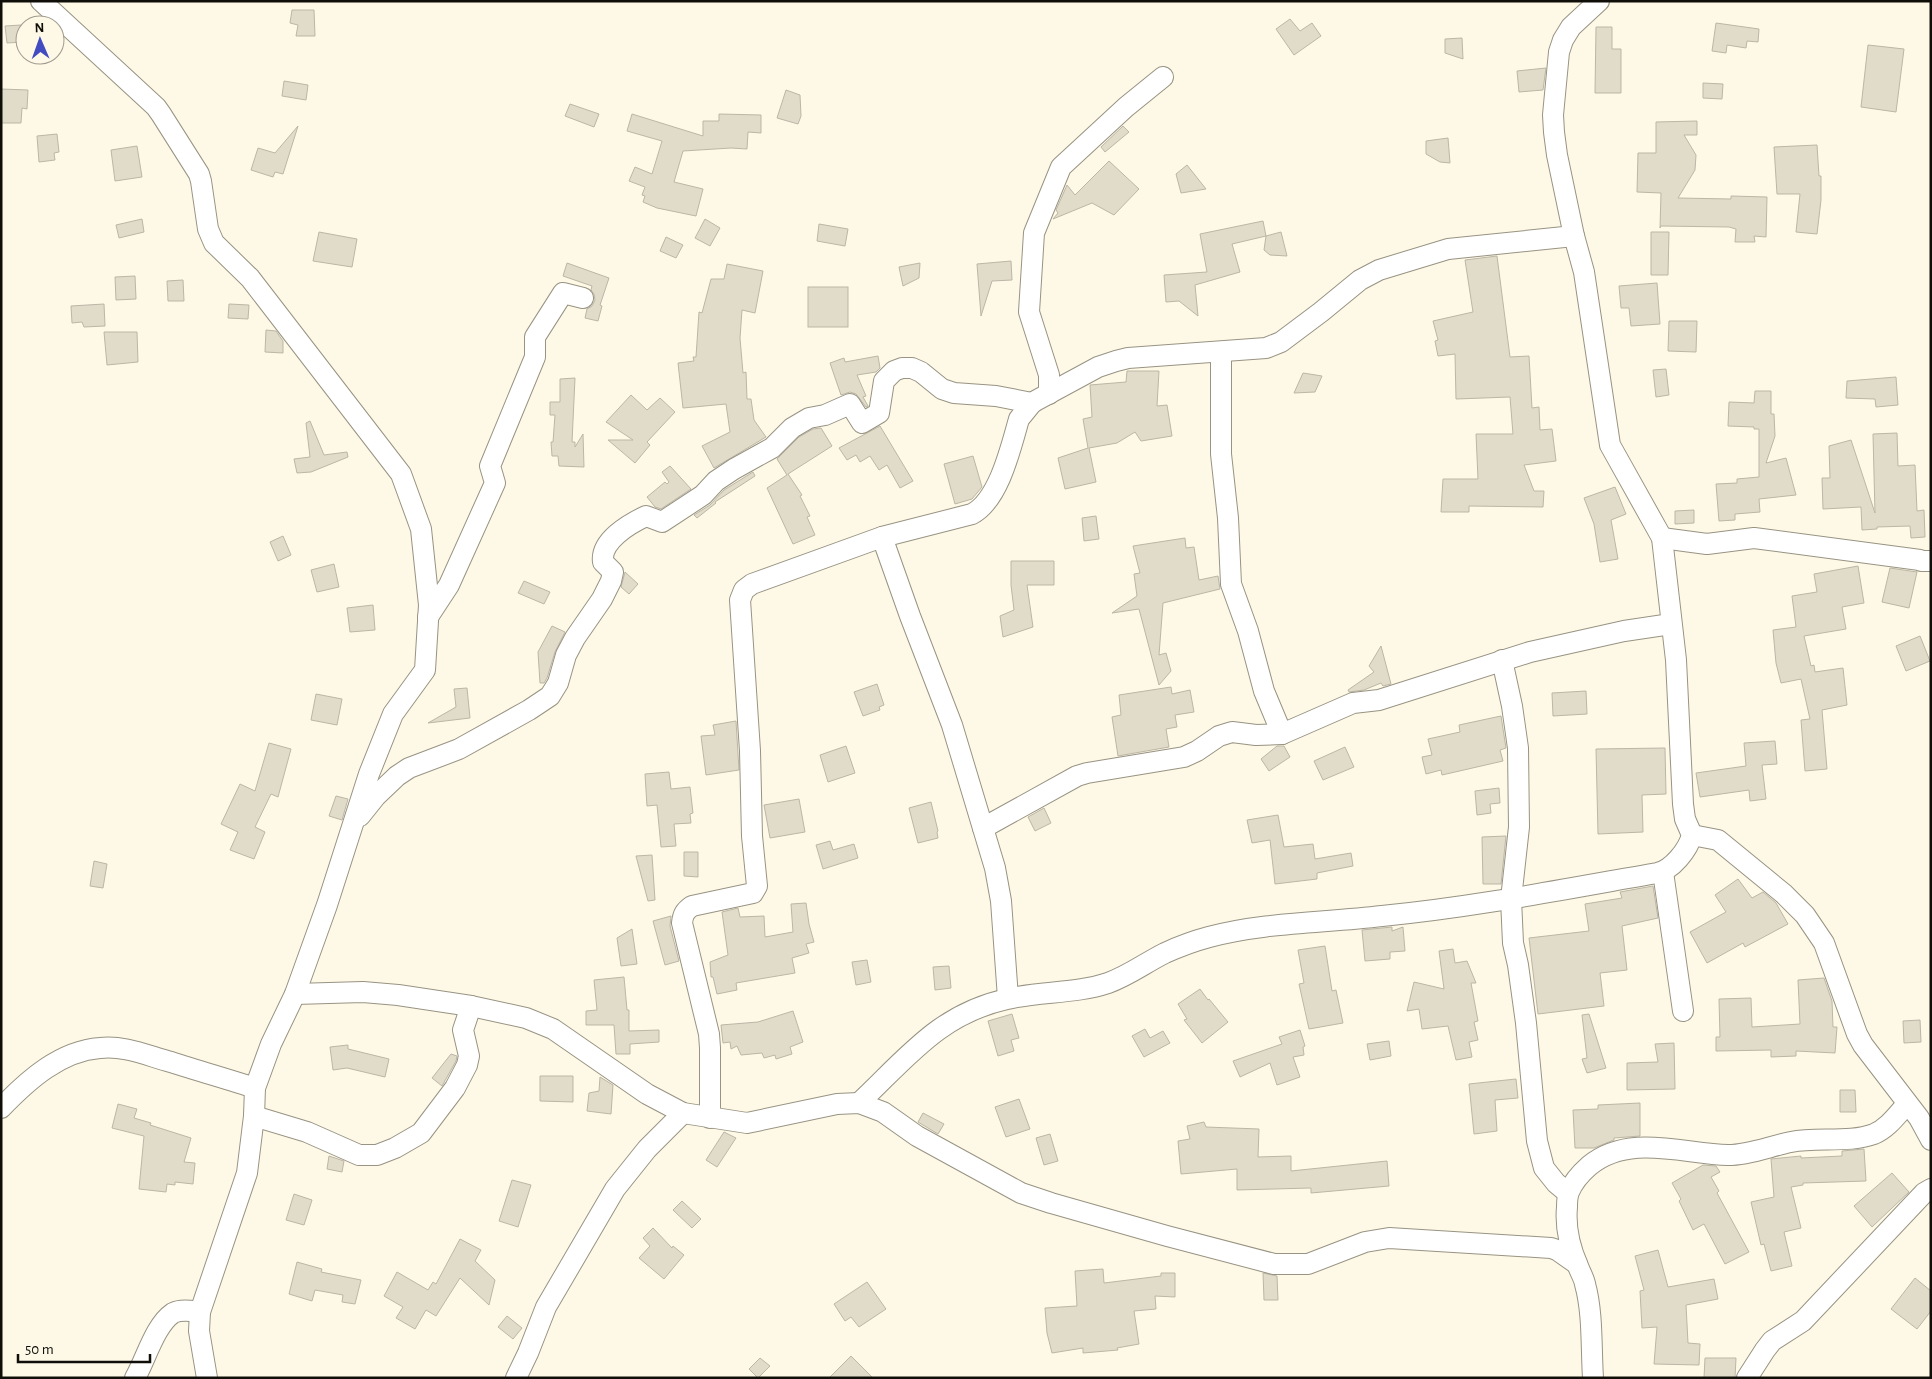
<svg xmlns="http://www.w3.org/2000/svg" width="1932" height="1379" viewBox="0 0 1932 1379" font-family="'Alegreya Sans',sans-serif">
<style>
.building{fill:#e1dcca;stroke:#bbb6a5}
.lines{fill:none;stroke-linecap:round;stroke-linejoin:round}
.minor-casing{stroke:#989382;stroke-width:22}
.minor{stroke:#fff;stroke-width:20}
</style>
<rect width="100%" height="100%" fill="#fef9e7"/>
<g class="building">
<path d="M292,10H314L315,36H296L298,25L290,23Z"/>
<path d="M1290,19L1300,31L1312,23L1321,36L1294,55L1276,29Z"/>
<path d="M1716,23L1759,29L1758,42L1747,41L1746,48L1727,45L1726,53L1712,51Z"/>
<path d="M21,25L23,42L7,43L5,26Z"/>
<path d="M1596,27H1612V49H1621V93H1595Z"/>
<path d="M1462,38L1463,59L1445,53V39Z"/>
<path d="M1868,45L1904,49L1896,112L1861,107Z"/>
<path d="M1546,68L1543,90L1519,92L1517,71Z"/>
<path d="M284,81L308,85L306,100L282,96Z"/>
<path d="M1703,83L1723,84L1722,99L1703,98Z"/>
<path d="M1,89L28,90L27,109L22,108L21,123H1Z"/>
<path d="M786,90L800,95L801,116L798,124L777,118Z"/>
<path d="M570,104L599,114L594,127L565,116Z"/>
<path d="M632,114L703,136V121H719V114L761,115V133L748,132L747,149L731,148L683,151L674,182L703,189L696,216L657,208L643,202L645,196L642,195L645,187L629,181L635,167L652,174L662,141L627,131Z"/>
<path d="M1697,121V135H1684L1696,155L1695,170L1678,198L1731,199V196L1767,197L1766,237L1754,236L1755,242H1735L1736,229L1729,227L1661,226L1660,228L1661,193L1637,192L1638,153H1656V122Z"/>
<path d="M298,126L283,174L275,172L273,177L251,170L258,148L275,153Z"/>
<path d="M1123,126L1129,132L1105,152L1101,147Z"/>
<path d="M57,134L59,152L54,153L55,160L39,162L37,136Z"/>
<path d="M1448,138L1450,163L1440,162L1426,154V141Z"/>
<path d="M1817,145L1819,176H1821V200L1817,234L1796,232L1800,194H1777L1774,147Z"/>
<path d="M137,146L142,177L115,181L111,150Z"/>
<path d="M1109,161L1139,189L1114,215L1092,203L1053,219L1058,213L1056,210L1067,185L1075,195Z"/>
<path d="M1187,165L1206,189L1181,193L1176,174Z"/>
<path d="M142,219L144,232L119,238L116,225Z"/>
<path d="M705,219L720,228L710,246L695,238Z"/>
<path d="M1263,221L1266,236L1232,244L1240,272L1195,285L1198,316L1179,301L1166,302L1164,275L1207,272L1200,234Z"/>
<path d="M819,224L848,229L845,246L817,241Z"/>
<path d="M319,232L357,239L352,267L313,261Z"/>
<path d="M1281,232L1287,256L1270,255L1264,250L1266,236Z"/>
<path d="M1651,232H1669L1668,275H1651Z"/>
<path d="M666,237L683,245L676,258L660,251Z"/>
<path d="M1497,256L1510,357L1529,356L1532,408L1539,407L1540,430L1552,429L1556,461L1524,465L1534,491H1544L1543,507L1469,506V512H1441L1443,479H1478L1476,434H1513L1510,397L1456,399L1455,354L1438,356L1435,341L1438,340L1433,321L1473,312L1465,260Z"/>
<path d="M1011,261L1012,280L992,281L981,316L977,264Z"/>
<path d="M567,263L609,278L600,305L602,306L598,321L585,318L587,309L592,306L595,300L594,294L591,290L592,286L563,276Z"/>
<path d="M920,263L919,278L903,286L899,267Z"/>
<path d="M727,264L763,271L755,313L742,310L740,338L743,373L746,372L747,399H751L754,420L766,437L714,468L702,446L730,432L726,404L683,408L678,363L694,361L693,357H696L699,312L702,313L711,279H724Z"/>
<path d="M135,276L136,299L116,300L115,277Z"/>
<path d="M183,280L184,301H168L167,281Z"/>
<path d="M1657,283L1660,324L1631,326L1629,308H1621L1619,286Z"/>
<rect x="808" y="287" width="40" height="40"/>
<path d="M104,304L105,326L84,327L82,322L72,323L71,306Z"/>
<path d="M229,304L249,305L248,319L228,318Z"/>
<path d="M1669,321H1697L1696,352L1668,351Z"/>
<path d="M266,330L276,331L283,341V353L265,352Z"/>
<path d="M104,332H137L138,362L107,365Z"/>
<path d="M878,356L880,368L876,372L857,375L866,396L863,397L868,406L866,407L856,394L850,392L841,395L830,363L844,358L845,362Z"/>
<path d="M1666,369L1669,395L1656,397L1653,370Z"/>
<path d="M1127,371H1159L1157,406L1167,405L1172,436L1141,441L1135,432L1117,443L1089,448L1096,482L1065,489L1058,458L1088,448L1083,419L1092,417L1090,385L1126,382Z"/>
<path d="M1303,373L1322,376L1315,392L1294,393Z"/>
<path d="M1896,377L1898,405L1876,407L1875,399L1846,398L1847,381Z"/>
<path d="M575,378L572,442H575V447L583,434L584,467L559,466L558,456H552L551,442H553L555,415H550V402H560V379Z"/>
<path d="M1755,391H1771V414H1774L1775,436L1766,463L1786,458L1796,495L1759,499L1760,512L1735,514V520L1719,521L1716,484L1737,483V479L1759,477V429H1754V427L1728,426L1729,402L1754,403Z"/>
<path d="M631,395L647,410L660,398L675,412L647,442L650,445L635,463L608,440H633L606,422Z"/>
<path d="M310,421L324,455L347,452L348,457L311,472L297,473L294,459L310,457L306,423Z"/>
<path d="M880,426L913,481L900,488L887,465L879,470L870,456L860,462L856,455L847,460L839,448Z"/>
<path d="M821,428L832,446L788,474L802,495L800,496L810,516L807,517L815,535L793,544L767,488L787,475L777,459L799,437L813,429Z"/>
<path d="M1897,433L1898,466L1915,465L1917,511L1924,510L1925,537L1911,538L1910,526L1877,527V529L1862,530L1861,507L1823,509L1822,478H1830L1829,446L1851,440L1875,513L1873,434Z"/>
<path d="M973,456L982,487L972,499L955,504L944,464Z"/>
<path d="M670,466L691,489L661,509L655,507L647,497L665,482L667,484L669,482L662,472Z"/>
<path d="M753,472L755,476L715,502L716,503L697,518L694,515L710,505L724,490Z"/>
<path d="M1615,487L1626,514L1611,520L1618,559L1600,562L1594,524L1584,498Z"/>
<path d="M1694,510V523L1675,524V511Z"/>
<path d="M1096,516L1099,539L1084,541L1082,518Z"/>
<path d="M283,536L291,555L278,561L270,542Z"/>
<path d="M1185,538L1186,548L1194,547L1199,580L1218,576L1220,589L1163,603L1159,655L1166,653L1171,671L1159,685L1139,609L1112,613L1137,596L1134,574L1140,573L1133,546Z"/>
<path d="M1011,561H1054V585H1027L1033,627L1003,637L1000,616L1014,610L1011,585Z"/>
<path d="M334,564L339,587L317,592L311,570Z"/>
<path d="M1858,566L1864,603L1842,607L1846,629L1804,636L1811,666L1814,665L1815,672L1843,668L1847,705L1822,710L1827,769L1805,771L1801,720L1810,719L1801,679L1781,683L1776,663L1773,630L1796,627L1792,596L1817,592L1814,574Z"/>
<path d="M1890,568L1917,572L1909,608L1882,602Z"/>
<path d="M625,572L638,584L629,594L621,587Z"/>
<path d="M524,581L550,592L544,604L518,593Z"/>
<path d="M373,605L375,630L350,632L347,608Z"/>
<path d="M552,626L565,632L555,652L547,678L544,683H540L538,652Z"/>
<path d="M1920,636L1930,661L1906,671L1896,646Z"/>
<path d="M1381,646L1391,684L1383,686L1381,683L1364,690L1349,692L1348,690L1374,672L1369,666Z"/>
<path d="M877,684L884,705L879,707L880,710L863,716L854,692Z"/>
<path d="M1171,687L1172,694L1190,690L1194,712L1175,715L1177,727L1166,729L1169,747L1118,756L1112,717L1121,715L1119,695Z"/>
<path d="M467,688L470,718L428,723L456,707L454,689Z"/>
<path d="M1586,691L1587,714L1553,716L1552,693Z"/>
<path d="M316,694L342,699L337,725L311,720Z"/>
<path d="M1501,716L1506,748L1500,750L1503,761L1442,775L1441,770L1426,774L1422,757L1432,755L1428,739L1460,732L1459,725Z"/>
<path d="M736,721L739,770L706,775L701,736L715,735L713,725Z"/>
<path d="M1775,741L1777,764L1762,765L1766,799L1750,801L1749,790L1700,797L1696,773L1746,766L1744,743Z"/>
<path d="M269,743L291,749L278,797L271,794L255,827L265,832L254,859L230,850L238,832L221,824L240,784L255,791Z"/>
<path d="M846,746L855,773L828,782L820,755Z"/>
<path d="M1277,746H1284L1290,757L1269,771L1261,759Z"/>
<path d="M1345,747L1354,767L1323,780L1314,761Z"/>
<path d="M1665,748L1666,794L1642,795L1643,832L1598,834L1596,749Z"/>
<path d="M669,772L671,789L690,787L693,813L690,814L691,823L674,824L676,846L661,847L657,805L647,806L645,774Z"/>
<path d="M1499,788L1500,803L1490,804L1491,813L1477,815L1475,791Z"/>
<path d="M336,796L348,799L342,820L329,816Z"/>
<path d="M799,799L805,832L770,838L764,805Z"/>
<path d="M931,802L938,831L937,832L938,838L918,843L909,808Z"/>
<path d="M1044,808L1051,823L1035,831L1028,817Z"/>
<path d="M1278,815L1284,847L1313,844L1315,859L1351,853L1353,866L1317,873V879L1275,884L1270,840L1252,843L1247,820Z"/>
<path d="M1506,836L1501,884H1483L1482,837Z"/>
<path d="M830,841L833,850L854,844L858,858L823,869L816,845Z"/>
<path d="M684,852H698V877L684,876Z"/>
<path d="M652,855L655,900L648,901L636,856Z"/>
<path d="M94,861L107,864L103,888L90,886Z"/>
<path d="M1738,879L1752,898L1763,892L1776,903L1788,924L1745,947L1743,943L1707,963L1690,932L1726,912L1715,895Z"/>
<path d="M1653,886L1658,918L1622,926L1627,970L1600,973L1604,1006L1538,1014L1529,938L1589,931L1585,904L1622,898L1620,892Z"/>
<path d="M806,903L809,924L814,942L806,944L809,953L792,958L795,973L736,983L737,990L717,994L713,977H711L710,962L728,955L722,912L738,908L740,917L764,916L765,937L793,932L791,904Z"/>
<path d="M671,916L670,926L679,961L665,965L653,921Z"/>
<path d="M1392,927V931L1403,927L1405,951L1390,952V959L1365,961L1362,930Z"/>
<path d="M632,929L637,964L621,966L617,938Z"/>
<path d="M1325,946L1332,991L1336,990L1343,1023L1309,1029L1299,984L1304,983L1298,950Z"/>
<path d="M1453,949L1455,963L1467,961L1476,983H1471L1478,1021L1474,1022L1478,1040L1469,1042L1472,1057L1456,1060L1448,1026L1422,1029L1419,1009L1407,1011L1414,982L1444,989L1439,951Z"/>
<path d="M867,960L871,982L856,985L852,962Z"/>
<path d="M949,966L951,988L935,990L933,967Z"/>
<path d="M624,977L627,1010H629V1031L659,1030V1042L630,1044V1054H616L614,1025H586V1011L597,1010L594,980Z"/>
<path d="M1824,978L1832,1001L1833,1027H1837L1835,1053L1796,1051V1056L1771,1057V1050L1716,1051V1037H1720L1719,999L1751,998L1752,1027L1800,1024L1798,980Z"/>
<path d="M1200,989L1208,1000L1209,999L1228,1022L1202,1043L1184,1020L1187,1019L1178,1004Z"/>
<path d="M793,1011L803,1042L790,1047L792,1054L776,1059L775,1055L764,1058L762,1053L741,1055L737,1046L731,1049L730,1042L723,1043L721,1025L758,1022Z"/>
<path d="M1012,1014L1019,1038L1011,1040L1014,1051L998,1056L988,1021Z"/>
<path d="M1589,1014L1606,1068L1587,1073L1582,1059L1587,1058L1582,1015Z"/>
<path d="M1920,1020L1921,1042L1904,1043L1903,1021Z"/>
<path d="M1145,1029L1150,1038L1163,1031L1170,1043L1144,1057L1132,1036Z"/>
<path d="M1300,1030L1305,1046L1303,1047L1304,1055L1293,1057L1300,1077L1277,1085L1270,1063L1240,1077L1233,1061L1282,1044L1279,1037Z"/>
<path d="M1389,1041L1391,1056L1370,1060L1367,1044Z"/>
<path d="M1674,1043L1675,1089L1627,1090V1063L1658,1062L1655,1044Z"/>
<path d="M348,1045V1049L389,1059L385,1077L347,1068L333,1070L330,1047Z"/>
<path d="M451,1054L457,1056L456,1061L442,1086L432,1078Z"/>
<path d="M540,1076H573V1102L540,1101Z"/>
<path d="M600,1077L613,1085L611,1114L587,1111L589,1093L599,1091Z"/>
<path d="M1516,1079L1518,1098L1495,1100L1497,1131L1474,1134L1469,1084Z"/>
<path d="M1840,1090H1855L1856,1112H1840Z"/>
<path d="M1019,1099L1030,1129L1006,1137L995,1107Z"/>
<path d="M1640,1103V1136L1614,1138V1140L1594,1148H1575L1573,1110L1598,1109V1105Z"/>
<path d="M118,1104L137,1109L134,1118L151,1123L150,1125L191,1138L184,1162L195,1163L193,1184L175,1182V1185L167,1184L166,1192L139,1189L144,1136L112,1128Z"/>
<path d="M923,1113L944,1124L938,1134L918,1122Z"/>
<path d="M1204,1122L1206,1127L1259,1129L1258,1157L1291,1156V1171L1387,1161L1389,1186L1311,1193V1188L1237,1190V1169L1181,1174L1178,1141L1190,1139L1187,1126Z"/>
<path d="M724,1132L736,1138L717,1167L706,1160Z"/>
<path d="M1050,1134L1058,1161L1044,1165L1036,1138Z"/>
<path d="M1864,1149L1866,1181L1803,1183V1185L1791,1187L1801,1228L1784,1232L1792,1266L1771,1271L1764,1244L1761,1245L1751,1202L1774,1197L1771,1159L1801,1156V1158L1842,1156V1151Z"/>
<path d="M329,1156L344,1161L342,1172L327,1169Z"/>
<path d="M1703,1165L1716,1166L1720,1172L1711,1177L1719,1191L1717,1193L1749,1252L1725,1264L1704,1224L1693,1230L1679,1201L1681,1199L1672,1183Z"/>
<path d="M1892,1173L1909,1192L1872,1227L1854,1206Z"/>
<path d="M512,1180L531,1185L518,1227L499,1221Z"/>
<path d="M294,1194L312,1200L304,1225L286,1220Z"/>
<path d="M682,1201L701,1219L692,1228L673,1210Z"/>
<path d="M653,1228L672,1248L673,1246L684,1255L664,1279L639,1258L650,1246L643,1238Z"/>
<path d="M460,1239L481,1250L475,1261L495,1280L489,1305L460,1278L436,1316L426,1310L415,1329L396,1318L403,1307L384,1296L397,1272L428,1290L433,1282L436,1284Z"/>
<path d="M1658,1250L1668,1287L1714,1279L1718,1299L1686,1305L1688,1343L1700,1344L1699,1365L1654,1364L1657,1327L1642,1328L1640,1291L1644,1290L1635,1256Z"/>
<path d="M297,1262L322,1269L321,1272L361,1280L355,1304L342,1302L343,1295L315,1290L312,1301L289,1294Z"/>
<path d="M1103,1269L1104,1283L1161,1276V1273H1175V1297L1155,1296L1156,1309L1134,1311L1139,1344L1117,1348L1118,1350L1083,1353V1348L1052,1353L1047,1333L1045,1308L1077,1306L1075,1271Z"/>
<path d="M1263,1273L1277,1276L1278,1300H1264Z"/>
<path d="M1915,1278L1931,1291V1311L1917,1329L1891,1309Z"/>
<path d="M867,1282L886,1309L859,1327L851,1317L845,1321L834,1304Z"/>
<path d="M507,1316L522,1328L513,1339L498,1327Z"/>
<path d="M851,1356L873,1378H829Z"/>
<path d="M760,1358L770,1366L758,1378L749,1369Z"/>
<path d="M1705,1358H1736L1735,1378H1704Z"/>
</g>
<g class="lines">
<defs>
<g id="minor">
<path d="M41,1L156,107L161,114L199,174L201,181L208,229L214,243L250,278L401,474L421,529L429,605L425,670L393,714L369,774L327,905L295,994L271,1044L255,1088L254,1116L247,1173L200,1312L199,1331L207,1378"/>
<path d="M1221,352V454L1228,518L1231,584L1248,631L1264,691L1282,734"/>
<path d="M1049,394V375L1029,312L1034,233L1061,167L1126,107L1163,77"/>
<path d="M882,537L910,616L952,725L995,868L1001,901L1008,998"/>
<path d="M1662,538L1707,544L1754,538L1920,560L1921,561H1931"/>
<path d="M428,617L449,585L495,483L490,466L535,357V337L563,293L583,298"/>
<path d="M1502,660L1512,706L1518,748L1519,827L1511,899L1513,943L1518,965L1526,1023L1537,1141L1544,1168L1556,1183L1568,1193"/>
<path d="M360,816L376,796L397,776L409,768L459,749L529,710L550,696L558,683L566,655L575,638L602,599L611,581L613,572L603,562C600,541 629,524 646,516L662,522L703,495L716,481L734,469L772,448L792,428L809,418L825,415L850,404L862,423L879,413L884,381L894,371L902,368H912L921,372L942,389L954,393L996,396L1032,403"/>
<path d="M983,828L1077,776L1087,773L1184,757L1197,751L1219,736L1232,732L1256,735L1282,734L1353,703L1379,700L1530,652L1624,631L1671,624"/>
<path d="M1692,835L1718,840L1784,894L1805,915L1824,943L1857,1034L1863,1045L1919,1118L1931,1140"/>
<path d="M1663,872L1683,1011"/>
<path d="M295,994L363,992L398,995L471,1006L526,1018L553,1029L647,1094L683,1113L747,1123L837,1104L859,1103L883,1112L917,1136L1021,1193L1051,1203L1167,1236L1274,1264H1308L1365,1242L1389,1238L1551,1248L1557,1250L1577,1264"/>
<path d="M859,1103C907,1058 939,1014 1007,999C1040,991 1075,994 1108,983C1128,976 1145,963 1165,953C1178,947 1194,941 1209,937C1265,922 1325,923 1382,916C1474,907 1566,889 1657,873C1672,870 1688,850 1692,835L1685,819L1683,804L1676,660L1662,538L1610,445L1584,272L1574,236L1557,155L1554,132L1553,115L1559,52L1563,40L1571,27L1599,1"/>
<path d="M1,1108C28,1080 60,1051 100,1048C124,1045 148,1056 171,1062C199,1071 227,1079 255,1088"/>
<path d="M254,1116L307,1132L359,1155H377L395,1148L421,1133L455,1088L467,1065L469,1056L463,1030L471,1006"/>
<path d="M710,1118V1048L709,1034L682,923C683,914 685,911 692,906L753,893L757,886L752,836L750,751L740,600L744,590L752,584L882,537L972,514C999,500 1011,447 1019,419L1032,403L1037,400L1098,367L1116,361L1128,358L1266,348L1281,342L1321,312L1360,280L1379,270L1448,249L1574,236"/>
<path d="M135,1378C146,1359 155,1325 173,1313C181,1309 192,1311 200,1312"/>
<path d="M516,1378L528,1353L546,1307L615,1189L647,1149L683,1113"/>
<path d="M1593,1378C1591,1347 1593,1313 1585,1284C1584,1278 1580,1272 1578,1266C1570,1248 1565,1228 1567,1207C1567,1203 1567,1197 1569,1192C1573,1182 1581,1173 1589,1166C1629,1133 1683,1154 1728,1155C1750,1155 1770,1146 1791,1142C1817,1137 1850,1143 1874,1134C1888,1128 1897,1115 1907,1104"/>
<path d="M1747,1378L1765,1350L1772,1341L1803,1321L1924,1193L1931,1189"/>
</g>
</defs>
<use href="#minor" class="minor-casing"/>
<use href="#minor" class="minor"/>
</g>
<rect width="1932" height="1379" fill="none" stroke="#100e09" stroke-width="5"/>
<g transform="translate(40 40) rotate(358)"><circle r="24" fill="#fef9e7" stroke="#9f9b8e"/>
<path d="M0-4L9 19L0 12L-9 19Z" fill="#424bc0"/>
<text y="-8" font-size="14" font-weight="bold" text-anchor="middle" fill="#100e09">N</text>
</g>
<path d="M18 1354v8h132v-8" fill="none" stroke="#100e09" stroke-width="2.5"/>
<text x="25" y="1354" font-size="15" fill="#100e09" stroke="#fef9e7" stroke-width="4" paint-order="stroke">50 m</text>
</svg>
